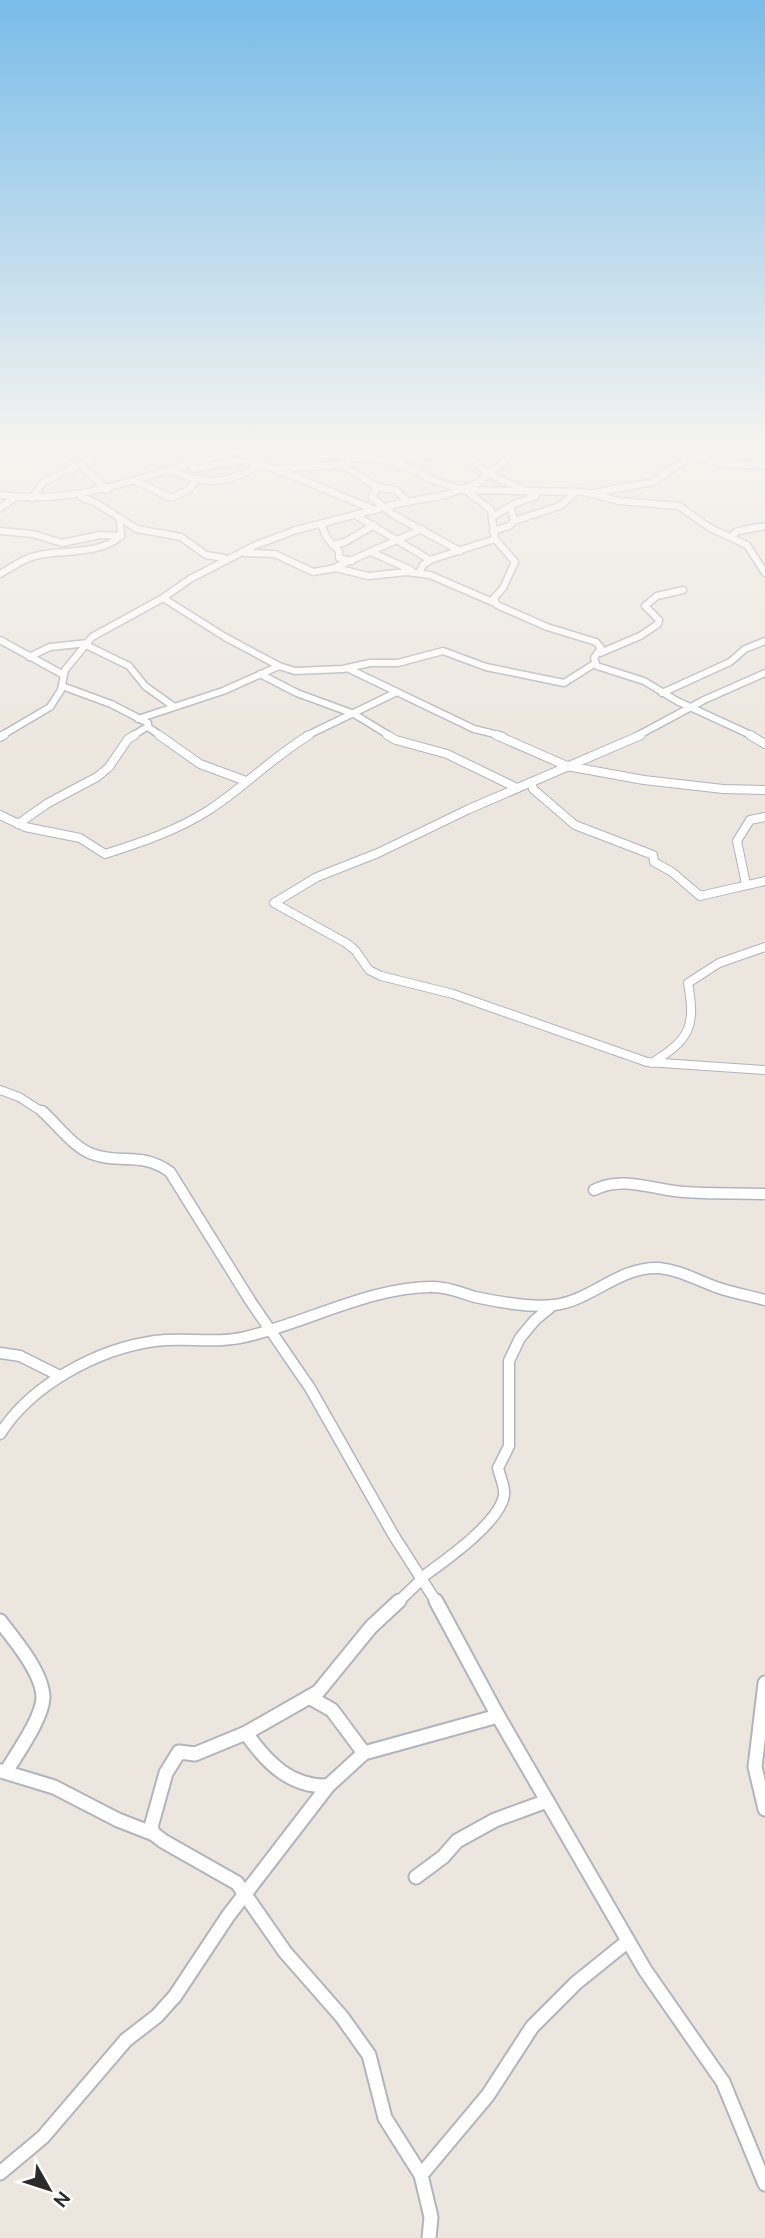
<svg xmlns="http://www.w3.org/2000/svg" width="765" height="2238" viewBox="0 0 765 2238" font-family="Ubuntu,sans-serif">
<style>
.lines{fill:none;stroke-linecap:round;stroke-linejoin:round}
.minor-far3-casing{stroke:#b1b4be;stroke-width:9}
.minor-far2-casing{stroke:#b1b4be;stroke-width:10}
.minor-far1-casing{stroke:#b1b4be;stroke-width:13}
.minor-casing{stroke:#b1b4be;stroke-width:17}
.minor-far3{stroke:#fff;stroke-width:6}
.minor-far2{stroke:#fff;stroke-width:8}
.minor-far1{stroke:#fff;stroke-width:10}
.minor{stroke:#fff;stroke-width:13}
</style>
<rect width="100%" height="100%" fill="#ece6de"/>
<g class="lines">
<defs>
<g id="minor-far3">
<path d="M25,445L77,466"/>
<path d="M177,445L201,460"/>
<path d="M275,445H288"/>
<path d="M300,445L322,455L382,460L409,468L435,481L467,491L491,510L495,539L515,562L503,588L494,598L497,605L547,627L596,642L601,648L594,658L597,666L644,681L677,701L753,736"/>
<path d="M453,445L487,473L532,494L531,497"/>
<path d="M491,445L510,451"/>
<path d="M242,452L246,460C290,472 332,493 375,510"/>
<path d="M315,453L331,445"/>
<path d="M685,455L726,464L765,466"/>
<path d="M357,457L372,450L416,446"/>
<path d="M393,461L439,453"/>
<path d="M80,464L107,490"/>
<path d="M343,465L377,487L372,497L392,514L460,551"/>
<path d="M279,468L331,466L348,463"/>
<path d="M192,469L245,460"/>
<path d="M170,471C210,484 222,486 260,465"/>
<path d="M136,481L171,498L188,490L198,479"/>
<path d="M377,487L396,490L408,502"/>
<path d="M466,490L584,492L619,501L679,506L710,528L747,545L765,573"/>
<path d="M594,493L653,482L684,461L685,445"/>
<path d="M0,495C72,505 134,480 201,460C226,453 251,450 276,445"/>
<path d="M81,497L96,503L137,529L181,537L206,555L224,558"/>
<path d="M32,498L43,482L89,461L79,450L93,445"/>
<path d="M0,508L14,498"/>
<path d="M355,515L430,560"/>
<path d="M492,517L516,503L536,496"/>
<path d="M514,521L560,506L576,492"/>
<path d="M321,524L327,538L339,551V558L352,561"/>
<path d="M0,531L33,534L62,543L100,535L121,536"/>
<path d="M493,531L509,526L514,521L511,507"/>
<path d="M731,536L738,531L765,526"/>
<path d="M332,545L345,542L374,525"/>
<path d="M371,552L411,570"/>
<path d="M245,553L275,554L313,572L336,568L368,576L407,572L430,575L495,603"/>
<path d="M336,567L422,529"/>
<path d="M419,573L423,565L430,560L495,539"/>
<path d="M0,574C11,568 22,559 35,556C63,549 97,556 121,536L120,522"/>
<path d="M163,598L225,637L279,666L295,671L343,669L370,663H398L443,651L486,667L564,683L594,664"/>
<path d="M0,640L62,674"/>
<path d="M86,645L129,666L145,686L173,706"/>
<path d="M600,653L640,636L658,624L659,620L645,606L657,596L683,590"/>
<path d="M29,657L50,647L88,643"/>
<path d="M347,668L474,729L503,736"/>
<path d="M260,674L297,693L354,714L390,736"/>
<path d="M62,686L111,704L148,723V727L161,736"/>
<path d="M662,693L730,662L745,649L765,641"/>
<path d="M138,719L223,691L279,666"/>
<path d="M1,736L50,707L61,690L65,670L92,637L163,598L190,579L256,545L296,530L401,503L445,495L478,483L503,462L515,445"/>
<path d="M132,736L147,727"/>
<path d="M306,736L397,692"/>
<path d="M637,736L704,700L765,673"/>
</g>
<g id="minor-far2">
<path d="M159,735L200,764L246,781"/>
<path d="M387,735L396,740L447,754L517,788"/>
<path d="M496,735L567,766L644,780L723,789L765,790"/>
<path d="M641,735L469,809L378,853L317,877L274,903L346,943L355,950L369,970L381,976L453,994L647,1062L765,1070"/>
<path d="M750,735L765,744"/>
<path d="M0,737L4,735"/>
<path d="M531,782L533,789L575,825L653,855L654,862L672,872L700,896L765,881"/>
<path d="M0,815L25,827L80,838L105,854C140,843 178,830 209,810C244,787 273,757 309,735"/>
<path d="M18,824L48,803L97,777L109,767L128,739L135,735"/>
<path d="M746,884L737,841L750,820L765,817"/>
<path d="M652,1063C690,1039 696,1027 688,983L719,963L765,947"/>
<path d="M0,1090L19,1097L44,1113"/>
</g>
<g id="minor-far1">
<path d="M42,1111C57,1124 73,1147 92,1154C120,1165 142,1151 170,1172L251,1302L310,1388L394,1536L437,1603"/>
<path d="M594,1190C622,1175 654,1190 684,1192C711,1194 738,1193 765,1194"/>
<path d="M0,1353L20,1356L60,1376"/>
<path d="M0,1434C31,1385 97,1349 155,1341C185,1337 215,1344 245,1337C306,1323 372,1286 434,1287C448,1287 462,1293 475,1297C499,1302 530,1308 554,1305C591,1301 619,1266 659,1268C681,1270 698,1281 719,1288C734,1293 750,1296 765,1300"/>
<path d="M421,1578C443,1562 500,1523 504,1495C505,1486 500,1477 498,1468L509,1446V1361L520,1338L535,1320L552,1306"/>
<path d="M397,1603L422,1579"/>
</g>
<g id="minor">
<path d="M399,1601L371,1627L318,1692L246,1733L195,1754L179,1752L166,1773L151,1827L154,1834L163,1841L237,1883L285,1952L342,2017L369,2055L385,2118L421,2175L431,2217L429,2238"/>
<path d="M436,1601L498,1716L645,1970L723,2082L765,2184"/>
<path d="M0,1621C14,1639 43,1673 43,1698C42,1719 17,1753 6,1772"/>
<path d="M765,1683L755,1767L765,1809"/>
<path d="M309,1697L332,1710L364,1753"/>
<path d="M246,1733C266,1762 290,1787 328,1786"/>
<path d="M1,1771L54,1787L118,1820L154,1834"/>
<path d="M416,1877L443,1857L457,1841L495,1820L547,1801"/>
<path d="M0,2173L43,2137L126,2040L157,2016L175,1996L228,1916L328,1786L364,1753L498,1716"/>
<path d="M421,2175L488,2095L532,2027L576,1983L628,1941"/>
</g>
</defs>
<use href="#minor-far3" class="minor-far3-casing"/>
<use href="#minor-far2" class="minor-far2-casing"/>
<use href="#minor-far1" class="minor-far1-casing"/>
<use href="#minor" class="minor-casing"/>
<use href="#minor-far3" class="minor-far3"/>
<use href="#minor-far2" class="minor-far2"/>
<use href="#minor-far1" class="minor-far1"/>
<use href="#minor" class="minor"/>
</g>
<linearGradient id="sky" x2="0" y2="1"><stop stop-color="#79bce9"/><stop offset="0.59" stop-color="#f6f4f0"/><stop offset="1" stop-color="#f6f4f0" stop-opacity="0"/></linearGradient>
<rect width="765" height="759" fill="url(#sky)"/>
<g transform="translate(49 2189) rotate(129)" stroke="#ffffff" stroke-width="5" paint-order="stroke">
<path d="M0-5L12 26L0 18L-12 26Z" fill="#2b2b2b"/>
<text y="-10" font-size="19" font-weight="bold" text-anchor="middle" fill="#2b2b2b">N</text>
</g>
</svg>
